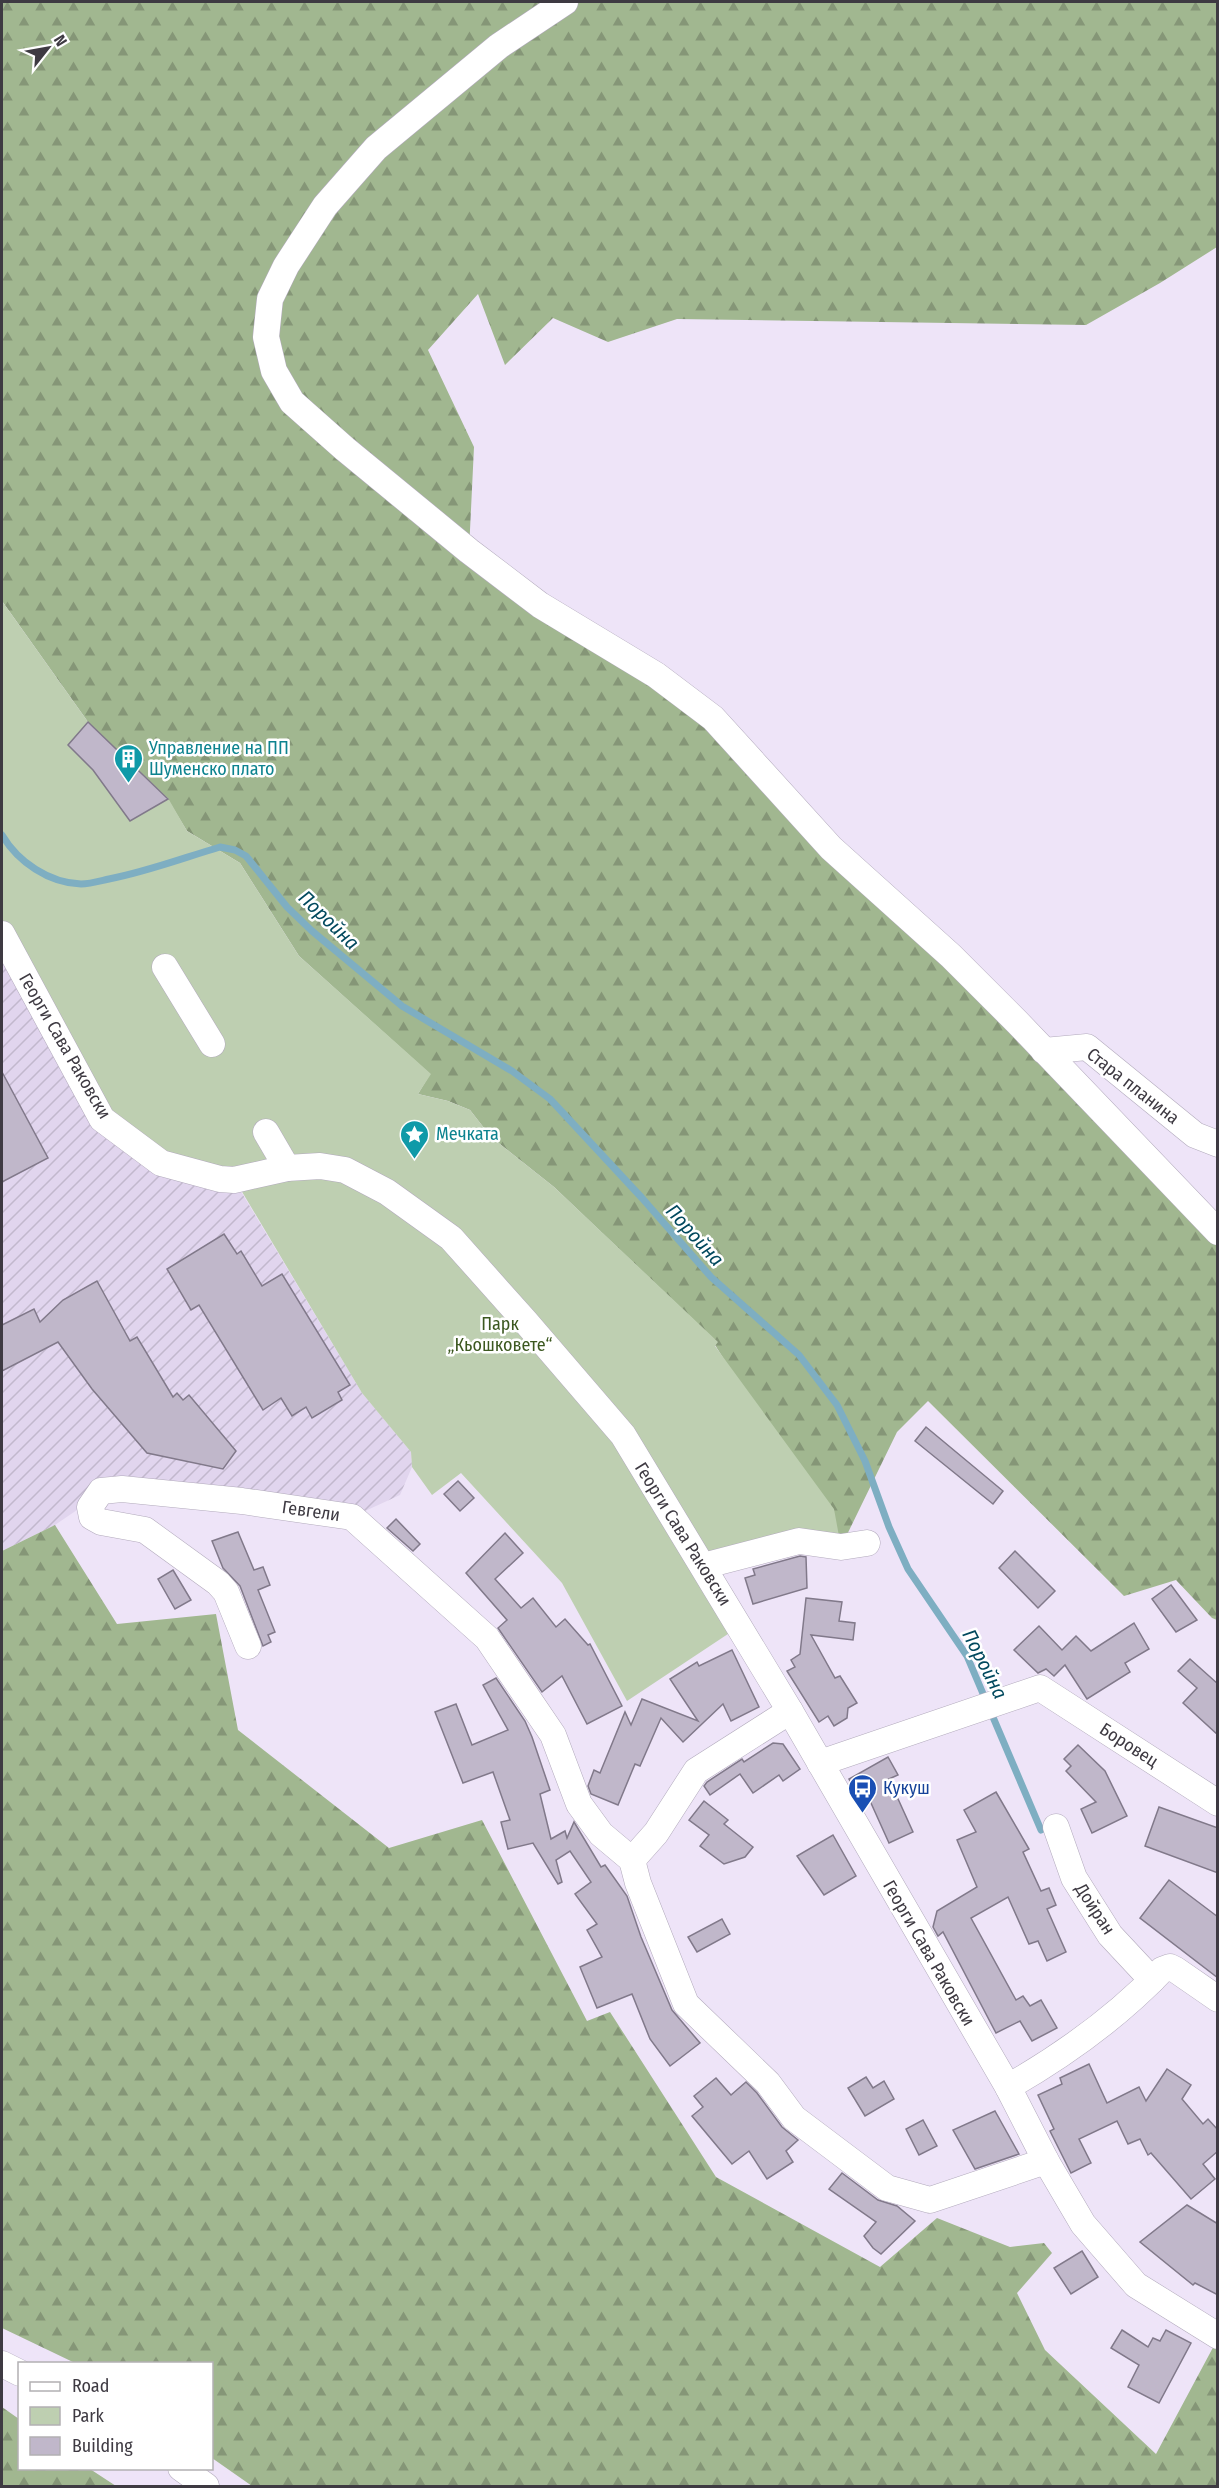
<svg xmlns="http://www.w3.org/2000/svg" width="1219" height="2488" viewBox="0 0 1219 2488" font-family="'Fira Sans Condensed',sans-serif">
<style>
.industrial{fill:url(#industrial-furrows)}
.forest{fill:url(#forest-firs)}
.park{fill:#becfb1}
.lines{fill:none;stroke-linecap:round;stroke-linejoin:round}
.stream{stroke:#7eaec2;stroke-width:7}
.building{fill:#c0b7ca;stroke:#81798a;stroke-width:1.5}
.street-casing{stroke:#b2aabc;stroke-width:27}
.street{stroke:#fff;stroke-width:26}
.labels{text-anchor:middle;stroke-width:5;stroke-linejoin:round;paint-order:stroke}
.culture-label{font-size:18px;fill:#0d838f;stroke:#fff;text-anchor:start}
.street-label{font-size:18px;fill:#3e3a42;stroke:#fff}
.park-label{font-size:18px;fill:#3c5820;stroke:#fff}
.transit-label{font-size:18px;fill:#164399;stroke:#fff;text-anchor:start}
.water-label{font-size:20px;font-style:italic;fill:#02495e;stroke:#fff}
</style>
<defs>
<pattern id="industrial-furrows" width="10" height="10" patternUnits="userSpaceOnUse" patternTransform="scale(1.5)"><rect width="10" height="10" fill="#e1d5ee"/><path d="M-1 1l2-2M0 10L10 0M9 11l2-2" fill="none" stroke="#c2b8cd"/></pattern>
<pattern id="forest-firs" width="22" height="20" patternUnits="userSpaceOnUse" patternTransform="scale(1.5)"><rect width="22" height="20" fill="#a1b790"/><path d="M5 1l3.5 6h-7zM16 11l3.5 6h-7z" fill="#859677"/></pattern>
</defs>
<rect width="100%" height="100%" fill="#eee4f8"/>
<path class="industrial" d="M2,934L234,1180L362,1393L411,1452L412,1467L400,1495L352,1517L96,1497L55,1525L2,1551Z"/>
<g class="forest">
<path d="M2,2H1217V247L1160,283L1086,325L677,319L608,342L553,318L505,365L478,294L428,350L474,447L469,551L656,675L1217,1232V1620L1212,1618L1176,1580L1124,1596L928,1401L897,1432L841,1547L715,1345L717,1342L554,1187L491,1137L470,1110L448,1101L418,1094L430,1074L299,956L240,863L187,831L167,798L88,722L2,601Z"/>
<path d="M55,1525L117,1624L216,1614L238,1730L389,1848L482,1820L587,2021L610,2012L716,2177L880,2267L937,2218L1010,2247L1044,2243L1052,2253L1017,2293L1045,2350L1156,2454L1217,2340V2486H252L212,2458V2364L75,2363L2,2328V1551Z"/>
<path d="M2,2407L19,2419L20,2468L90,2469L116,2486H2Z"/>
</g>
<path class="park" d="M2,601L88,722L168,798L187,831L240,863L299,956L431,1074L418,1094L448,1101L470,1110L491,1137L554,1187L718,1342L715,1346L834,1509L841,1547L703,1566L740,1626L627,1701L562,1583L461,1473L432,1495L412,1467L411,1452L362,1393L235,1180L220,1179L102,1119L2,934Z"/>
<g class="lines">
<path class="stream" d="M2,835C18,862 49,883 81,884C90,884 100,881 109,879C146,872 183,858 220,847L235,850L246,856L287,907L312,931L402,1006L512,1071L550,1099L642,1198L711,1277L799,1355L837,1405L865,1461L889,1527L908,1569L967,1656L1041,1830"/>
</g>
<g class="building">
<path d="M88,722L168,799L130,821L93,770L68,745Z"/>
<path d="M2,1072L48,1158L2,1182Z"/>
<path d="M224,1234L237,1254L241,1251L262,1286L282,1274L350,1385L338,1392L342,1400L312,1418L306,1407L292,1416L281,1398L263,1410L199,1305L191,1310L167,1269Z"/>
<path d="M97,1281L130,1341L137,1337L173,1397L177,1393L183,1400L189,1395L236,1451L223,1469L147,1453L92,1389L58,1342L2,1371V1325L34,1309L40,1322L63,1300Z"/>
<path d="M926,1427L1003,1491L993,1504L915,1441Z"/>
<path d="M458,1481L474,1498L460,1511L444,1494Z"/>
<path d="M396,1519L420,1544L413,1551L387,1528Z"/>
<path d="M238,1532L254,1570L263,1567L270,1585L258,1590L275,1632L268,1635L271,1642L263,1646L240,1586L223,1568L212,1541Z"/>
<path d="M505,1533L523,1553L495,1579L521,1608L533,1598L556,1627L565,1619L588,1645L590,1644L622,1706L587,1724L562,1676L542,1692L498,1628L507,1620L466,1573Z"/>
<path d="M1015,1551L1055,1591L1038,1608L999,1568Z"/>
<path d="M800,1556L806,1557L807,1588L753,1604L745,1578L755,1575L753,1569Z"/>
<path d="M173,1570L191,1600L175,1609L158,1579Z"/>
<path d="M1171,1585L1197,1620L1176,1632L1152,1599Z"/>
<path d="M806,1598L842,1602L839,1621L855,1623L853,1640L811,1635L835,1678L840,1676L857,1703L848,1708L847,1718L834,1726L828,1716L819,1722L787,1671L795,1667L791,1660L800,1654Z"/>
<path d="M1134,1623L1149,1649L1125,1663L1130,1672L1087,1699L1065,1665L1054,1676L1046,1669L1038,1673L1014,1650L1039,1626L1062,1650L1076,1636L1091,1651Z"/>
<path d="M732,1650L759,1707L731,1721L723,1704L683,1742L661,1718L640,1766L635,1764L618,1805L591,1794L588,1786L594,1770L600,1773L625,1712L631,1725L642,1699L698,1721L670,1679L697,1662L699,1666Z"/>
<path d="M1190,1659L1218,1684V1735L1183,1703L1197,1688L1178,1671Z"/>
<path d="M496,1678L525,1721L532,1737L550,1790L540,1794L551,1839L565,1831L567,1838L574,1822L601,1867L605,1865L627,1896L641,1937L672,2010L700,2043L670,2066L650,2039L632,1994L597,2008L580,1967L602,1957L587,1930L597,1924L575,1894L591,1882L570,1851L556,1860L562,1882L558,1884L533,1843L508,1849L501,1822L510,1820L493,1772L463,1783L435,1712L456,1704L472,1745L508,1730L483,1685Z"/>
<path d="M773,1743L783,1744L800,1769L783,1781L779,1775L753,1793L740,1774L710,1795L704,1786L707,1782L742,1759L744,1762Z"/>
<path d="M1078,1745L1105,1771L1127,1816L1092,1833L1081,1809L1096,1802L1066,1771L1071,1766L1064,1759Z"/>
<path d="M888,1757L898,1775L889,1779L913,1832L889,1843L866,1792L858,1796L849,1779Z"/>
<path d="M996,1792L1029,1849L1023,1852L1041,1891L1049,1888L1056,1905L1047,1909L1066,1952L1047,1961L1038,1941L1029,1944L1008,1897L971,1918L1016,2000L1023,1996L1030,2006L1041,2000L1057,2028L1032,2041L1020,2021L996,2033L943,1932L938,1936L933,1927L937,1911L977,1887L957,1840L976,1832L964,1810Z"/>
<path d="M704,1801L728,1820L724,1824L753,1847L745,1857L724,1864L700,1846L709,1835L689,1820Z"/>
<path d="M1159,1807L1218,1828V1873L1145,1846Z"/>
<path d="M833,1835L856,1876L824,1895L797,1856Z"/>
<path d="M1169,1880L1218,1917V1978L1140,1918Z"/>
<path d="M722,1919L730,1934L697,1952L688,1937Z"/>
<path d="M1089,2064L1107,2103L1139,2087L1146,2101L1167,2069L1191,2085L1182,2099L1203,2124L1208,2119L1218,2130V2151L1203,2164L1215,2179L1191,2199L1151,2153L1148,2155L1140,2139L1128,2144L1117,2121L1079,2139L1091,2163L1071,2173L1050,2131L1054,2129L1038,2095L1062,2084L1060,2078Z"/>
<path d="M866,2077L873,2088L884,2081L894,2099L865,2116L848,2088Z"/>
<path d="M716,2078L731,2095L746,2082L757,2093L782,2127L798,2140L786,2151L793,2162L767,2179L749,2151L732,2164L692,2116L703,2107L694,2096Z"/>
<path d="M995,2111L1019,2154L975,2169L953,2130Z"/>
<path d="M923,2120L937,2146L919,2155L906,2129Z"/>
<path d="M842,2173L878,2200L897,2206L915,2221L881,2254L873,2248L864,2236L876,2222L829,2189Z"/>
<path d="M1187,2205L1218,2224V2295L1195,2283L1193,2285L1140,2242Z"/>
<path d="M1082,2251L1098,2277L1071,2294L1054,2268Z"/>
<path d="M1122,2330L1148,2347L1153,2338L1160,2341L1166,2330L1191,2343L1159,2403L1128,2387L1139,2365L1111,2348Z"/>
</g>
<g class="lines">
<defs>
<g id="street">
<path d="M565,2L499,46L376,148L325,206L286,266L270,299L266,337L274,371L292,402L345,449L469,551L540,605L656,675L713,718L831,848L951,956L1017,1022L1218,1232"/>
<path d="M2,934L102,1119L161,1163L220,1179L234,1180L287,1168L320,1166L345,1170L387,1192L451,1238L525,1321L623,1435L790,1711L1008,2087L1046,2161L1083,2224L1136,2285L1218,2336"/>
<path d="M165,967L212,1044"/>
<path d="M1044,1051L1087,1047L1195,1135L1218,1144"/>
<path d="M266,1132L287,1168"/>
<path d="M703,1566L799,1541L841,1547L867,1543"/>
<path d="M248,1646L226,1592L218,1583L145,1530L101,1522L92,1517L90,1507L101,1491L122,1489L242,1501L352,1517L487,1638L553,1735L579,1804L601,1834L632,1860"/>
<path d="M820,1763L1040,1688L1218,1803"/>
<path d="M1056,1827L1074,1878L1110,1935L1152,1980"/>
<path d="M632,1860L638,1883L686,2004L768,2083L794,2118L887,2188L930,2200L1046,2161"/>
<path d="M632,1860L656,1833L696,1771L790,1711"/>
<path d="M1008,2087C1064,2055 1117,2017 1162,1970L1170,1967L1176,1970L1218,1999"/>
<path d="M2,2364L20,2373"/>
<path d="M181,2468L206,2486"/>
</g>
</defs>
<use href="#street" class="street-casing"/>
<use href="#street" class="street"/>
</g>
<defs>
<symbol id="building-pin" viewBox="-11 -11 22 30"><path d="M0 17L-7.5 6A9.5 9.5 0 1 1 7.5 6Z" fill="#0f9aa8" stroke="#fff"/><path d="M-4-6H4V6H1V3H-1V6H-4ZM-2.5-4.3h1.7v1.8h-1.7ZM.8-4.3h1.7v1.8H.8ZM-2.5-1h1.7V.8h-1.7ZM.8-1h1.7V.8H.8Z" fill="#fff"/></symbol>
<symbol id="sight-pin" viewBox="-11 -11 22 30"><path d="M0 17L-7.5 6A9.5 9.5 0 1 1 7.5 6Z" fill="#0f9aa8" stroke="#fff"/><path d="M0-6L1.8-2.2L6-1.7L2.9 1.2L3.7 5.4L0 3.3L-3.7 5.4L-2.9 1.2L-6-1.7L-1.8-2.2Z" fill="#fff"/></symbol>
<symbol id="bus-pin" viewBox="-11 -11 22 30"><path d="M0 17L-7.5 6A9.5 9.5 0 1 1 7.5 6Z" fill="#1a4fb4" stroke="#fff"/><path d="M-5-6H5V4H4V6H2V4H-2V6H-4V4H-5ZM-3.5-4V0h7V-4ZM-3.5 1.2v1.5H-2V1.2ZM2 1.2v1.5H3.5V1.2Z" fill="#fff"/></symbol>
</defs>
<g fill-rule="evenodd">
<use href="#building-pin" x="112" y="742" width="33" height="45"/>
<use href="#sight-pin" x="398" y="1118" width="33" height="45"/>
<use href="#bus-pin" x="846" y="1772" width="33" height="45"/>
</g>
<g class="labels">
<g class="culture-label">
<text x="149" y="754">Управление на ПП<tspan x="149" dy="21">Шуменско плато</tspan></text>
<text x="436" y="1140">Мечката</text>
</g>
<g class="street-label">
<text transform="translate(65 1046) rotate(60)" y="6">Георги Сава Раковски</text>
<text transform="translate(1133 1086) rotate(38)" y="6">Стара планина</text>
<text transform="translate(311 1511) rotate(8)" y="6">Гевгели</text>
<text transform="translate(683 1534) rotate(58)" y="6">Георги Сава Раковски</text>
<text transform="translate(1129 1745) rotate(33)" y="6">Боровец</text>
<text transform="translate(1095 1909) rotate(57)" y="6">Дойран</text>
<text transform="translate(929 1953) rotate(60)" y="6">Георги Сава Раковски</text>
</g>
<g class="park-label">
<text x="500" y="1330">Парк<tspan x="500" dy="21">„Кьошковете“</tspan></text>
</g>
<g class="transit-label">
<text x="883" y="1794">Кукуш</text>
</g>
<g class="water-label">
<text transform="translate(329 920) rotate(44)" y="7">Поройна</text>
<text transform="translate(695 1235) rotate(48)" y="7">Поройна</text>
<text transform="translate(985 1664) rotate(63)" y="7">Поройна</text>
</g>
</g>
<rect width="1219" height="2488" fill="none" stroke="#3e3a42" stroke-width="6"/>
<rect x="18" y="2362" width="195" height="108" fill="#ffffff" stroke="#b2b0b3" stroke-width="1.5"/>
<rect x="30" y="2382" width="30" height="9" fill="#ffffff" stroke="#b2b0b3" stroke-width="1.5"/>
<text x="72" y="2392" font-size="18" fill="#3e3a42">Road</text>
<rect x="30" y="2407" width="30" height="18" fill="#becfb1" stroke="#b2b0b3" stroke-width="1.5"/>
<text x="72" y="2422" font-size="18" fill="#3e3a42">Park</text>
<rect x="30" y="2437" width="30" height="18" fill="#c0b7ca" stroke="#b2b0b3" stroke-width="1.5"/>
<text x="72" y="2452" font-size="18" fill="#3e3a42">Building</text>
<g transform="translate(48 48) rotate(59)" stroke="#ffffff" stroke-width="4.5" paint-order="stroke">
<path d="M0-4.5L10 22L0 15L-10 22Z" fill="#3e3a42"/>
<text y="-9" font-size="16" font-weight="bold" text-anchor="middle" fill="#3e3a42">N</text>
</g>
</svg>
